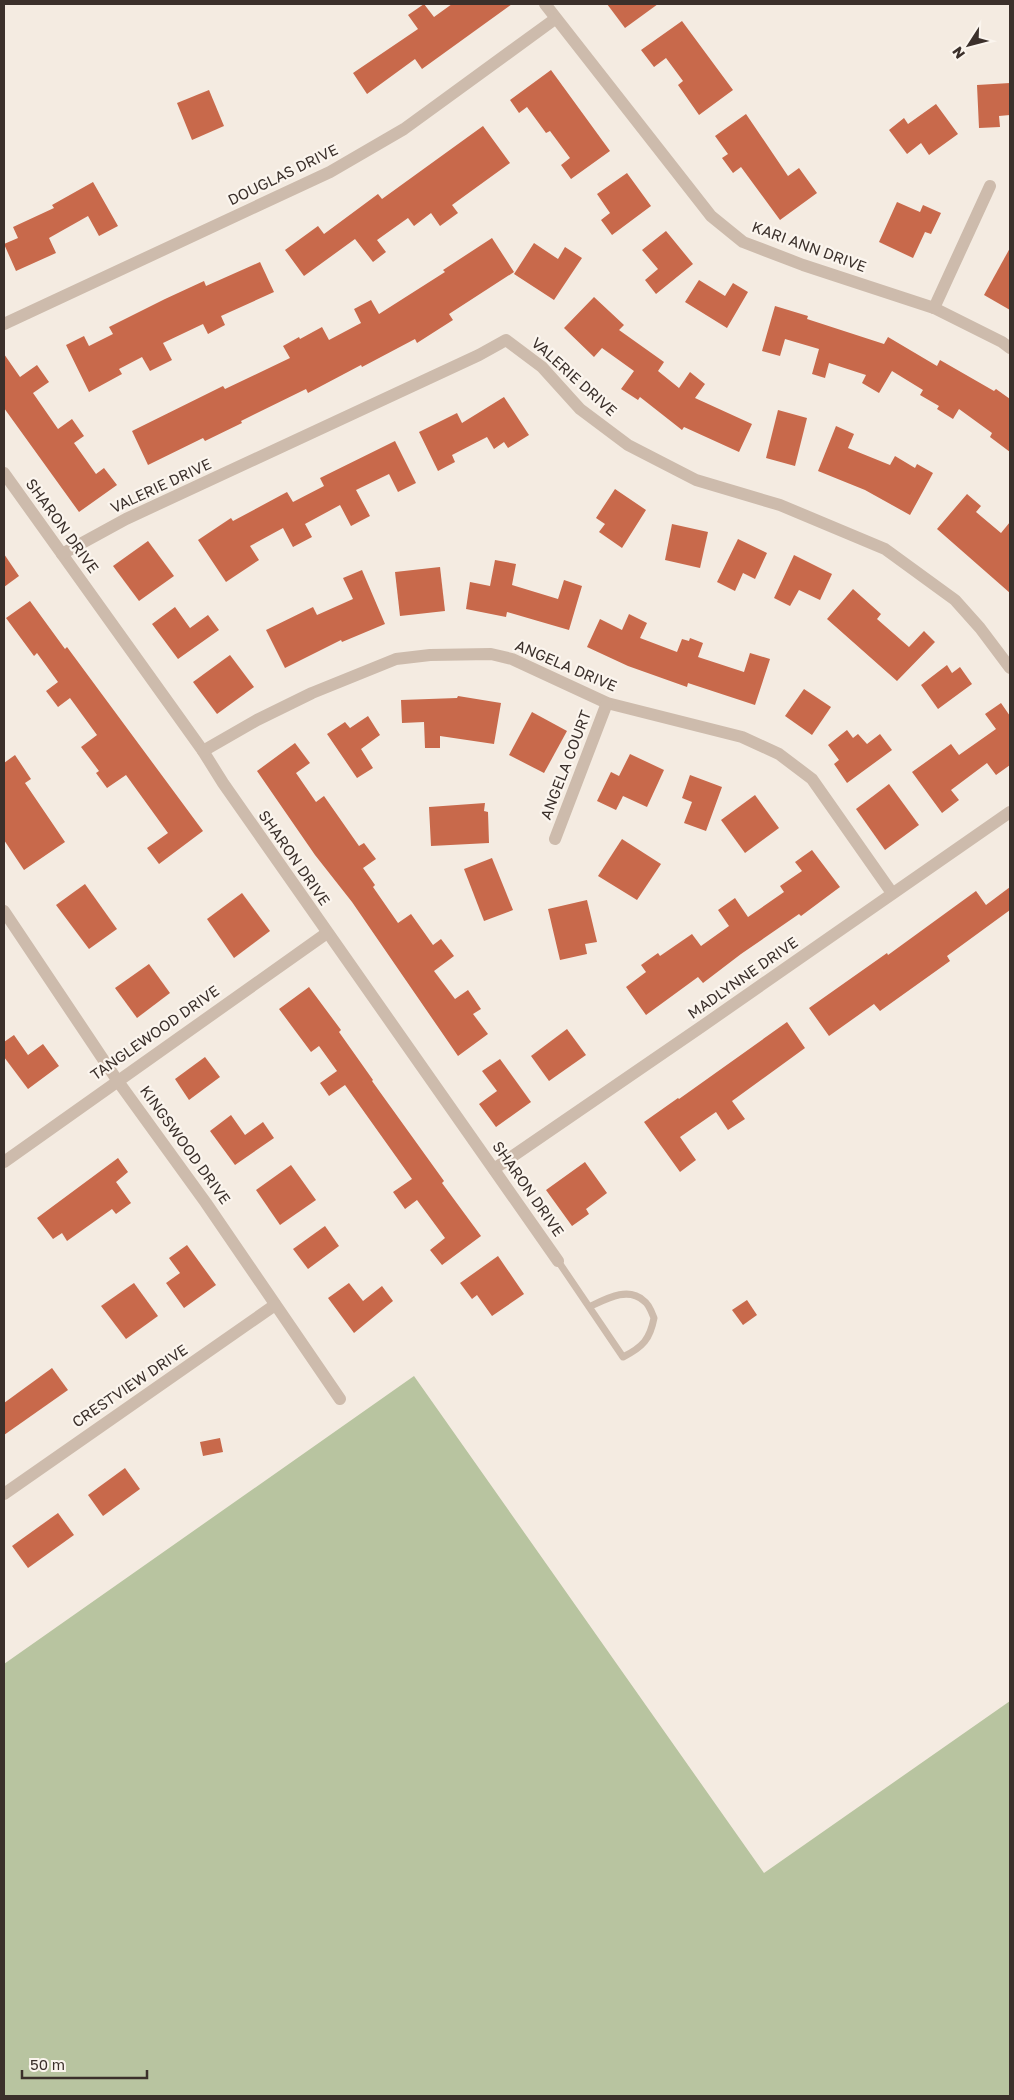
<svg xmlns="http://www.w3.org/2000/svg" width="1014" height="2100" viewBox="0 0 1014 2100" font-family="'Golos Text',sans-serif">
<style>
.green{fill:#b8c4a0}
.building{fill:#c8694b}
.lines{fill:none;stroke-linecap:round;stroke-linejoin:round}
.service{stroke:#cdbbac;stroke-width:7}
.minor{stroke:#cdbbac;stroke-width:12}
.labels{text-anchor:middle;stroke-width:4.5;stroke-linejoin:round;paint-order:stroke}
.street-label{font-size:15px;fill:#3b302b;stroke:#fbf5ee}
</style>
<rect width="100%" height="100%" fill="#f4ebe1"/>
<path class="green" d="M414,1376L764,1873L1010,1701V2096H4V1664Z"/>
<g class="building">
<path d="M424,4L434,17L452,4H512L422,69L415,59L367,94L353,73L418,29L408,15Z"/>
<path d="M607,4H658L625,28Z"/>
<path d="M682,21L733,90L699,115L678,85L683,81L666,58L654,67L641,50Z"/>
<path d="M551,70L610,151L571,179L561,165L570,158L550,131L546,133L527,107L519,113L510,100Z"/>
<path d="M1010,83V115L999,116L1000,127L979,128L977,85Z"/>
<path d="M209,90L224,126L192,140L177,103Z"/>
<path d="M936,104L958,134L929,155L921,143L907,154L889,130L904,118L908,124Z"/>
<path d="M746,114L788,176L799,168L817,193L780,220L741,167L733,173L722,158L728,154L715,136Z"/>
<path d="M483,126L510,163L452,205L458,213L440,226L431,213L414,226L408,218L377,240L386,252L373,262L355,239L304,276L285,250L318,226L324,234L378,194L382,199Z"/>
<path d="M627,173L651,206L612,235L601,220L610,213L597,194Z"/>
<path d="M93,182L118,226L99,236L88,216L49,238L56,253L16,271L4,244L18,238L13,227L54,208L52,205Z"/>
<path d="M897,202L920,212L923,205L941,213L931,234L925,232L913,258L879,242Z"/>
<path d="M666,231L693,264L656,294L645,280L658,269L642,250Z"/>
<path d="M492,238L514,272L449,314L453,320L417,343L415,339L362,367L361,365L308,393L306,389L241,421L242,423L205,441L203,438L148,465L132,431L223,386L225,389L290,358L283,346L299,337L300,339L322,327L329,340L361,323L354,309L371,300L379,314L445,272L443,270Z"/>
<path d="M534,243L558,259L565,247L582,258L554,300L514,274Z"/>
<path d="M1010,248V310L984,295Z"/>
<path d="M260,262L274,292L221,316L225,325L208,334L203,324L163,343L172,360L150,371L142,357L119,369L122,374L89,392L66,345L84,336L89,346L113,334L109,327L165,299L204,281L206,286Z"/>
<path d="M699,280L725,296L733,283L748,292L727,328L685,302Z"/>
<path d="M594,297L624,325L619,330L664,362L658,371L679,388L690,372L705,384L695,398L752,424L739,452L684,427L682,430L640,397L638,400L621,389L634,371L602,348L594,357L564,328Z"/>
<path d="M775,306L808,316L807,319L884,344L888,337L937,366L940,360L994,391L996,389L1010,399V452L990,437L992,433L959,409L953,419L937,409L939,406L920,395L923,390L892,371L879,393L862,383L866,375L829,363L825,378L812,374L819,349L785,339L780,356L762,351Z"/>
<path d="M4,354L20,377L37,365L49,382L33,393L58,429L72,419L84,436L74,443L96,474L104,468L117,485L79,512L4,408Z"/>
<path d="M504,397L529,435L508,448L504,442L494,449L487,437L452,455L455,462L438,471L419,432L457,413L462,423Z"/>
<path d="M778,410L807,418L795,466L766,458Z"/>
<path d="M836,426L854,434L848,448L890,465L895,456L915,468L917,464L933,473L910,515L865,490L818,471Z"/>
<path d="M395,441L416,483L398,492L389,474L356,490L370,516L351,526L340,505L305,524L312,537L293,547L283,528L250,546L259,560L226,582L198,540L231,518L233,521L287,492L293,502L324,486L320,478Z"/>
<path d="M615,489L646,510L622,548L599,532L605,524L596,518Z"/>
<path d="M967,494L981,506L976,512L1001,533L1010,522V593L937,529Z"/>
<path d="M672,524L708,532L700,568L665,560Z"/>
<path d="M738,539L767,553L755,579L743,573L735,591L717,582Z"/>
<path d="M148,541L174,576L139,601L113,566Z"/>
<path d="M4,554L19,576L4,587Z"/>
<path d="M794,555L832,574L820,600L799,590L790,606L774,598Z"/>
<path d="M495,560L516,564L512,585L558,599L564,580L582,586L569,630L507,612L506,617L466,609L470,582L490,586Z"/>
<path d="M440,567L445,611L400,616L395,572Z"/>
<path d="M362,570L385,624L342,642L341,640L285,668L266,630L313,607L317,615L353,599L343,578Z"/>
<path d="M853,589L881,614L877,619L909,647L924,631L935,642L897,681L827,619Z"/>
<path d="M30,601L65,649L67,647L203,831L159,864L147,848L168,833L126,775L107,788L96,773L99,771L81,747L97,735L70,698L58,707L46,691L58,682L37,653L34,656L6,618Z"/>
<path d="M175,607L190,628L208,615L219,630L178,659L152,624Z"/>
<path d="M629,614L647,623L640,638L677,652L682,639L689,641L690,638L703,643L698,657L744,672L750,653L770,659L755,705L688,683L687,687L628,666L587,647L600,619L622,630Z"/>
<path d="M230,655L254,687L217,714L193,682Z"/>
<path d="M947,665L952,673L960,667L972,684L938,709L921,685Z"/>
<path d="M804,689L831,707L812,735L785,716Z"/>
<path d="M458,696L501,703L494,744L440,736V748H425L424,722L402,723L401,700L457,698Z"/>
<path d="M1001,703L1010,716V765L996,775L987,763L951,790L959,800L942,813L912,772L951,744L959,755L996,729L985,714Z"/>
<path d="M532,712L567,731L544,773L509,755Z"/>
<path d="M368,716L380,735L361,749L373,768L357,778L327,734L345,722L350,728Z"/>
<path d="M847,730L853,738L858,734L867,744L880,734L892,750L847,783L834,764L839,760L828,745Z"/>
<path d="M295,743L310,763L296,773L316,802L324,796L359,846L364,843L376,859L363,868L375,885L373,887L398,923L411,914L433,945L441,939L454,956L434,971L455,999L468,990L481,1009L473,1014L488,1034L458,1056L352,902L315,855L257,771Z"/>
<path d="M630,754L664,770L647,807L623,796L616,810L597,801L611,772L619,776Z"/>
<path d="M15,755L31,779L25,783L65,842L24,870L4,840V763Z"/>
<path d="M690,775L722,787L706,831L684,823L692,802L682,798Z"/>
<path d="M889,784L919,825L885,850L856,809Z"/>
<path d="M755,795L779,828L745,853L721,820Z"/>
<path d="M485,803L484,811L488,812L489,843L431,846L429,807Z"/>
<path d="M622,839L661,864L637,900L598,876Z"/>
<path d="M812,850L840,887L801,916L799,914L741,954L703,983L698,977L646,1015L626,987L646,972L641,965L658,953L660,956L692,934L701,946L729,926L718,910L735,898L748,917L784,892L780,886L802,871L795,862Z"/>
<path d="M492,858L513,910L484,921L464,869Z"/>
<path d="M85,884L117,929L89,949L56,905Z"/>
<path d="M1010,887V910L947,956L950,961L880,1011L874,1004L829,1036L809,1008L887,953L888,955L976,891L986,905Z"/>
<path d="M242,893L270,931L234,958L207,919Z"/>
<path d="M587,900L597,942L585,944L587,954L560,960L548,909Z"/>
<path d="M149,964L170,993L137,1018L115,988Z"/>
<path d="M309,987L341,1030L339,1032L373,1080L372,1081L444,1181L442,1183L481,1236L442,1265L430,1250L445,1238L417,1200L405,1209L393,1192L412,1179L345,1085L329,1096L320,1083L337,1071L319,1046L311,1052L279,1009Z"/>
<path d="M787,1022L805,1048L732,1101L745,1119L728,1130L716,1112L680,1137L696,1160L680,1172L644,1122L678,1098L679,1099Z"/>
<path d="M567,1029L586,1055L549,1081L531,1056Z"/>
<path d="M14,1035L28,1055L43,1044L59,1066L28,1089L4,1057V1042Z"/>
<path d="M205,1057L220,1077L189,1100L175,1079Z"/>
<path d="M500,1059L531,1102L496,1127L479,1104L497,1091L482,1071Z"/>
<path d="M231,1115L245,1135L263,1122L274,1138L235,1165L210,1131Z"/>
<path d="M118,1158L128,1172L116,1182L131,1203L116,1214L112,1209L67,1241L62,1233L53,1239L37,1218Z"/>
<path d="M585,1162L607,1193L586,1209L589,1214L572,1226L546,1190Z"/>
<path d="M291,1165L316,1200L280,1225L256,1190Z"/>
<path d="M325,1226L339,1246L308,1269L293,1249Z"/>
<path d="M187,1245L216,1285L184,1308L166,1283L180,1273L169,1258Z"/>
<path d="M498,1256L524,1294L492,1316L477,1295L472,1299L460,1283Z"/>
<path d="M134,1283L158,1316L126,1339L101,1306Z"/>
<path d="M349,1283L363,1301L382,1286L393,1301L354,1333L328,1298Z"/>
<path d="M747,1300L757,1315L743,1325L732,1310Z"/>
<path d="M52,1368L68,1390L4,1435V1403Z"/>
<path d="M220,1438L223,1452L203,1456L200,1442Z"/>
<path d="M125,1468L140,1489L103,1516L88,1495Z"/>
<path d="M58,1513L74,1535L28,1568L12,1546Z"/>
</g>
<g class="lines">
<path class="service" d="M558,1261L623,1357C643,1347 650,1339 654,1318C652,1313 649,1304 644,1301C628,1286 606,1299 589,1307"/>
<g class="minor">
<path d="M545,4L711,216L743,242L803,265L934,308L1002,342L1010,348"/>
<path d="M934,308L990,186"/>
<path d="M4,324L330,172L404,129L555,19"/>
<path d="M4,473L203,751L223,783L558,1261"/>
<path d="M62,554L126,519L479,355L506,340L542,367L580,409L628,445L696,480L780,505L885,549L955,600L980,628L1010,668"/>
<path d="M203,751L257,720L312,693L396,659L430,655L491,654L512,659L607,703L742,737L779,754L812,779L892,893"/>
<path d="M555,839L607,703"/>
<path d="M4,911L117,1080L206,1203L340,1399"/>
<path d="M4,1162L327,933"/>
<path d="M494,1169L701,1027L1010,812"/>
<path d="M4,1494L275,1305"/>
</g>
</g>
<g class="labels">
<g class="street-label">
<text transform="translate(283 175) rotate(-26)" y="5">DOUGLAS DRIVE</text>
<text transform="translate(809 247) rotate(20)" y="5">KARI ANN DRIVE</text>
<text transform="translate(574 377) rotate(42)" y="5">VALERIE DRIVE</text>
<text transform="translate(161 486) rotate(-25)" y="5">VALERIE DRIVE</text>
<text transform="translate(62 526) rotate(54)" y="5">SHARON DRIVE</text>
<text transform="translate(566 666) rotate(23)" y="5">ANGELA DRIVE</text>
<text transform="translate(566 765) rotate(-69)" y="5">ANGELA COURT</text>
<text transform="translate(294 858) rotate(55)" y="5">SHARON DRIVE</text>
<text transform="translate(743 978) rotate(-35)" y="5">MADLYNNE DRIVE</text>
<text transform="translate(155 1033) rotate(-35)" y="5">TANGLEWOOD DRIVE</text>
<text transform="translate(185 1145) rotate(54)" y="5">KINGSWOOD DRIVE</text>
<text transform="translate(528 1189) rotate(55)" y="5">SHARON DRIVE</text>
<text transform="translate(130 1386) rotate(-34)" y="5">CRESTVIEW DRIVE</text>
</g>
</g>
<rect width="1014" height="2100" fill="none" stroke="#3b302b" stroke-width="10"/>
<g transform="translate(969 45) rotate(234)" stroke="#fbf5ee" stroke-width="4" paint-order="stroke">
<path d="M0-4L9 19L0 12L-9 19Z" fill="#3b302b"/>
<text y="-8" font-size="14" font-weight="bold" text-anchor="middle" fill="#3b302b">N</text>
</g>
<path d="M22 2070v8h125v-8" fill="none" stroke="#3b302b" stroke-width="2.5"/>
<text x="30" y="2070" font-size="15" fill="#3b302b" stroke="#fbf5ee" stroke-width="4" paint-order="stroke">50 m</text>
</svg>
